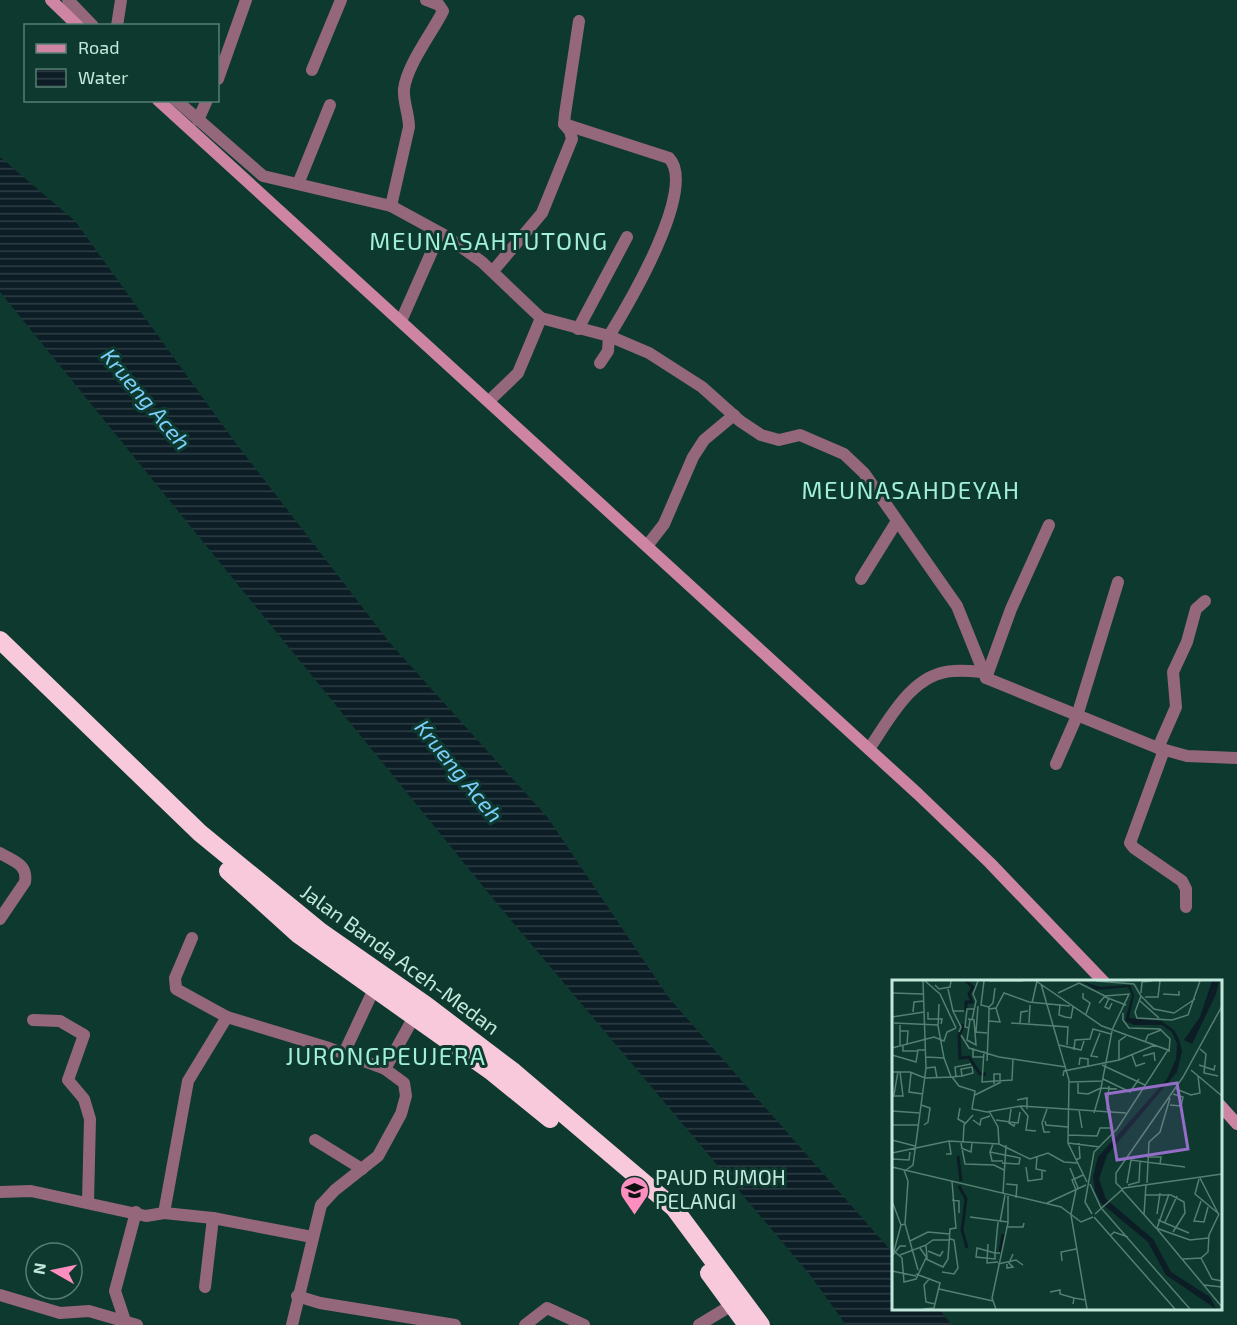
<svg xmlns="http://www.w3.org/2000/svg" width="1237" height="1325" viewBox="0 0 1237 1325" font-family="'Exo 2',sans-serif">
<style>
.water{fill:url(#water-rules)}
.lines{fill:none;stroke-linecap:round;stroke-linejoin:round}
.street{stroke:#95677a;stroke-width:12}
.secondary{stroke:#cd85a3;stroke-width:12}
.highway{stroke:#f8c9db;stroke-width:18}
.labels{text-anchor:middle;stroke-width:6;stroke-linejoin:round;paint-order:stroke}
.street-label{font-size:21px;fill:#c2e7db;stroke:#0e392e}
.poi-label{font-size:21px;fill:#c2e7db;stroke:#0e392e;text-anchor:start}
.water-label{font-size:22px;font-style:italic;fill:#7cd0fd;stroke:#0e392e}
.quarter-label{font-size:24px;letter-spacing:1.5px;fill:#a2f0d8;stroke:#0e392e}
.inset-river{fill:none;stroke:#0c1d26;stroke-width:3}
.inset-road{fill:none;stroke:#567f73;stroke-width:1.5}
.view{fill:#946dc9;fill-opacity:0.15;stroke:#946dc9;stroke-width:3}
.inset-edge{fill:none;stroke:#c2e7db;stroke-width:3}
</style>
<defs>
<pattern id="water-rules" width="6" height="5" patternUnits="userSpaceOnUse" patternTransform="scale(1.5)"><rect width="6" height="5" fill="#0c1d26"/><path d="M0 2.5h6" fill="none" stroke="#2e3e45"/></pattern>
</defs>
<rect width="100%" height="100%" fill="#0e392e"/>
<path class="water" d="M0,157L75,221L232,438L390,643L548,818L669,998L893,1253L894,1308L939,1309L952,1325H846L810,1275L499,906L0,292Z"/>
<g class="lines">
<g class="street">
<path d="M68,0L93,26"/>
<path d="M117,26L121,0"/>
<path d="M312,70L341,0"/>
<path d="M218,79L246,0"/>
<path d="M176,100L263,176L391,206L446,236L482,262L541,318L609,336L649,353L702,387L740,421L761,435L779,440L800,435L844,454L864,473L957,606L986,678L1158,748L1187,756L1237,758"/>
<path d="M198,120L207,100"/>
<path d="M564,124L669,158C698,188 628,305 609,336L608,351L600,363"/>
<path d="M298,184L330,105"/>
<path d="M391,206L409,127C409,114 403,102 404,89C407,65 432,33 443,11L439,5L426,0"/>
<path d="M493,271L542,213L572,139L570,131L564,124L565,114L579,21"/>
<path d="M401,321L440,233"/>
<path d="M578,329L627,237"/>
<path d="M489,401L518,373L541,318"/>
<path d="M647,546L664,524L693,457L704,440L734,415"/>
<path d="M861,579L897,521"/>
<path d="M986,678L1011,609L1049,525"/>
<path d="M1158,748L1176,707L1173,672L1187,642L1196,609L1205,601"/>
<path d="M869,749C889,720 912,673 953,671C962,670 972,671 982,672"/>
<path d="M1164,750L1130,843L1134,848L1182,881L1186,889V907"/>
<path d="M1056,764L1077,716L1118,582"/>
<path d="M0,853C13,861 28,864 25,882L0,919"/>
<path d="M192,938L175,978L176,989L227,1017L329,1048L385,1069"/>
<path d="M33,1020L60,1021L84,1035L68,1080L84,1099L90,1119L88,1202"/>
<path d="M344,1053L374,989"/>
<path d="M315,1140L362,1169"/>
<path d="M0,1192L31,1191L146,1216L164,1213L188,1081L227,1017"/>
<path d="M164,1213L213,1218L312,1237"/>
<path d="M205,1287L213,1218"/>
<path d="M0,1295L60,1313L89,1311L137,1325"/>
<path d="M297,1296L320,1303L455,1325"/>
<path d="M125,1321L115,1291L136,1212"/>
<path d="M292,1325L321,1205L335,1190L378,1156L401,1114L406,1096L404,1083L385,1069L415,1015"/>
<path d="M525,1325L547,1308L584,1325"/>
<path d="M699,1325L732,1305"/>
</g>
<g class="secondary">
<path d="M51,0L78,26"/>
<path d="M158,100L918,794L990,863L1104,982"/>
<path d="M1220,1105L1237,1124"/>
</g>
<g class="highway">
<path d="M0,640L200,833L321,932L427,1006L514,1072L674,1208L761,1325"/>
<path d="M228,871L299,935L492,1072L550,1119"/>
<path d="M709,1273L747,1325"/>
</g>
</g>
<defs>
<symbol id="school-pin" viewBox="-11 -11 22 30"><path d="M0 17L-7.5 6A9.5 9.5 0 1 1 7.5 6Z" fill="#fd8ebf" stroke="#0e392e"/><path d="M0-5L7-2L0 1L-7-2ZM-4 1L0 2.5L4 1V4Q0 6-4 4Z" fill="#111"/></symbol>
</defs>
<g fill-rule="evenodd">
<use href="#school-pin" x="618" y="1174" width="33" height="45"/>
</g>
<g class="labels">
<g class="street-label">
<text transform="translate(400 960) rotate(36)" y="7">Jalan Banda Aceh-Medan</text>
</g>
<g class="poi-label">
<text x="655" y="1185">PAUD RUMOH<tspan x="655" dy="24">PELANGI</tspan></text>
</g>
<g class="water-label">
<text transform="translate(146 399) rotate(50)" y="8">Krueng Aceh</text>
<text transform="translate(459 771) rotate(51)" y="8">Krueng Aceh</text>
</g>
<g class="quarter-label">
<text x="489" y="250">MEUNASAHTUTONG</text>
<text x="911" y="499">MEUNASAHDEYAH</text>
<text x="386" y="1065">JURONGPEUJERA</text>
</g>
</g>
<g transform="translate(892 980)">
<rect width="330" height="330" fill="#0e392e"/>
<path d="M189,1L208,7L238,5L242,15L237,38L269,41L282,50L287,59L290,71L285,92L215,175L207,199L214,219L261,259L279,292L318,317L324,329L274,295L256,262L209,223L203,211L201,197L206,177L275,99L284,79L285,64L280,52L270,45H242L233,41L240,15L236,7L205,10ZM320,1H327L324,14L300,64L292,60L308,37Z" fill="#0c1d26"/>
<path class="inset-river" d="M74,31V22H80L77,14L81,7L74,1M72,44L67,56L68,78L77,77L88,94H94M66,176L69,201M67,206L74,219L70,250L75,268M108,272L111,254"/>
<path class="inset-road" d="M33,1L48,14L64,48M92,1L89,25L97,27V34L95,81M97,1H131M144,1L210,46L276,70L225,149L202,172L193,222L200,234M204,1L242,4L249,16L243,32L245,38L280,40L296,35L308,1M149,4L177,100L176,163L195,202M43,5L47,9L58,7L59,1M56,9L61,31H72M0,13L31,14M166,13L187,3L213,16L207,23M191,13V18L198,23L194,34M249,13L250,2L260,1M271,14L287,15V11M213,16L237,14L220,50M249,16L262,29L282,33L303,19M213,17L234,25M253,17H266L268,1M217,18L213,27L217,29L220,23M248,21L267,38M140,23L145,1M168,24L167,35L173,37L179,38L181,27M86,26L84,52L95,53M97,27L101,23L103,8M97,29L104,28L112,13L137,22L178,26M61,31L69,47L67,52M21,32L22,22L32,21M36,32V39H50L49,44M231,33V40L237,48L268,49L278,59L277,72M0,37L32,32M76,39L82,40L84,65L75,60L78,40M80,40L84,21L81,14L86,1M97,41L108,42L104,28M2,43L46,45M119,43L176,47L175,65M128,43L129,32L136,31M137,43L138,25M8,45V65M77,48L73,47L75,29H83M8,51H16L15,65M220,51L209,108L225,109M69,55L77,68L107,77L174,87M253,62L256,55L269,50M167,65L189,70L192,61M11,66V71H26M0,68L42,57L52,61L55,52L64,48M81,68V77H91M308,69L314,74L312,93L326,96M182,70L183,60L198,59L201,49L219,54M92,71L90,102L120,100L121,79M0,75L24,82L26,70H33M240,75L244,86L253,83M251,76L262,73L263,81M34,77L52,78L46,46L47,24M206,77L199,76L208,53M52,78L59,97M227,80V61L234,56M187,85L188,78L196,79V87M210,85L253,105M307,85L322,90L323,85M34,88L43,87L45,98M299,90L330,116M0,92H18L33,98L60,97L67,106L83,111L80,129L95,132L129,126L234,133M19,93L17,112L31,114M171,96L172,91L227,80L263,65M60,97L70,96L81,93L80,87L69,89L70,96M64,97L63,87L79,84M211,99L238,112L247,99M177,102L211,101M186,103V113L196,114L209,108M102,104V94H108V101M284,109L299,115L308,113L306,96M2,115L6,91M83,115L109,102M0,116H11L8,92M125,120L135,118V129M29,125L38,128L36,142L32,145M278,125L289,126L291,117L281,114M128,126L136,136L134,150L144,151M68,128L66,139L73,143M119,129L117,143L122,146L123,142M155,129L150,143L152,152H158M187,130L190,148M215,130L217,106M218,130L219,148M0,131L28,133M97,131L106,147L107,164M202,133L209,109M81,140L88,145L89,139L98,136M104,140L126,143L128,132M153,141L154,145L176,147M0,145H26M176,155L205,156L208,148H219M0,160L23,166M69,163L73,184L102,185L112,190M71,163L72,145L81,135M176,163L208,167M101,164L98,172L113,175M69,168L79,172L80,163M98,172L100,181H111M0,173L57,161L107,164L138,179L156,173L172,182L185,183M54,174H59L57,161M145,177L144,189L154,191M255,177H269L268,184M0,179L17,180L18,172M184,180L188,178L187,163M110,183L127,184L128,178L113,175M0,187L169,227L189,242L201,237M134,187L136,201L150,199V191M178,188L186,208M12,190L16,201L13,244L26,290M14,190L21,185L34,88L31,1M308,198L327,235M307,199L303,214L327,234M235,203L239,180L293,187M255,203L257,162L268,152L278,118M114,204L125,205L124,218M198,204L209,228M236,205L247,202L248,182M230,209L224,203V193L291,97L330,26M230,210L264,248L298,260L316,258M111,214L114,165M254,215H279L292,222L293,233L281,252M60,220L67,221V233M0,221L9,245M309,221L302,241L312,242L316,227M155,223L194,205M210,229L298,329M179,234L184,210L180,200L191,195M203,234L232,208L330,194M265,234L268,213M179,235L195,329M252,235L254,204M78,237L116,242M202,237L283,329M266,240L297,253M106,242L103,273L85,268L84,277L103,279V273H108M108,242L113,215M273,242L285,216M13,244L9,245L2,271L10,278L12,302L24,299L34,278M114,247H131L132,243M265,248L277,214M265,249L330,327M219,255L222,252L236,257M18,261L36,252L58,254M96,264L95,283L106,282M34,265L41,260H58M36,271L48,276L51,271M8,275L34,265L35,278L28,268M0,276L8,266H14M309,278L320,299L330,301M34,279L51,287L56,279L58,249L64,248L60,202M291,279L309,278L316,272L317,255L327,234M170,281L169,272L184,269M106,284L124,280L131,285M115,284V288L121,287L117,283L121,274M0,291L24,296M50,292L62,294L66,288L62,260L58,259M24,294L48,303L42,328L31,329M38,298L32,305L34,322L43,324M312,305L330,307M47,309L101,321M158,312L168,310V314L182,318M181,324L182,318L194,320M104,329L100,318L116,243V216"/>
<path class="view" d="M285,103L296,169L225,180L214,114Z"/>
<rect width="330" height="330" class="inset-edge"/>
</g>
<rect x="24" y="24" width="195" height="78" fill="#0e392e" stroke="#567f73" stroke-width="1.5"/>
<rect x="36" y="44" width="30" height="9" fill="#cd85a3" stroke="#567f73" stroke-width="1.5"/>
<text x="78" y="54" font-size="18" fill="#c2e7db">Road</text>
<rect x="36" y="69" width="30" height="18" fill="url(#water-rules)" stroke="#567f73" stroke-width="1.5"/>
<text x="78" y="84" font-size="18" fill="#c2e7db">Water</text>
<g transform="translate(54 1271) rotate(279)"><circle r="28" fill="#0e392e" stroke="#567f73" stroke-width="1.5"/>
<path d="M0-4.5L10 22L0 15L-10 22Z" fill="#fd8ebf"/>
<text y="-9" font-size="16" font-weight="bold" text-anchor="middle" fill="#c2e7db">N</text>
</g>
</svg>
